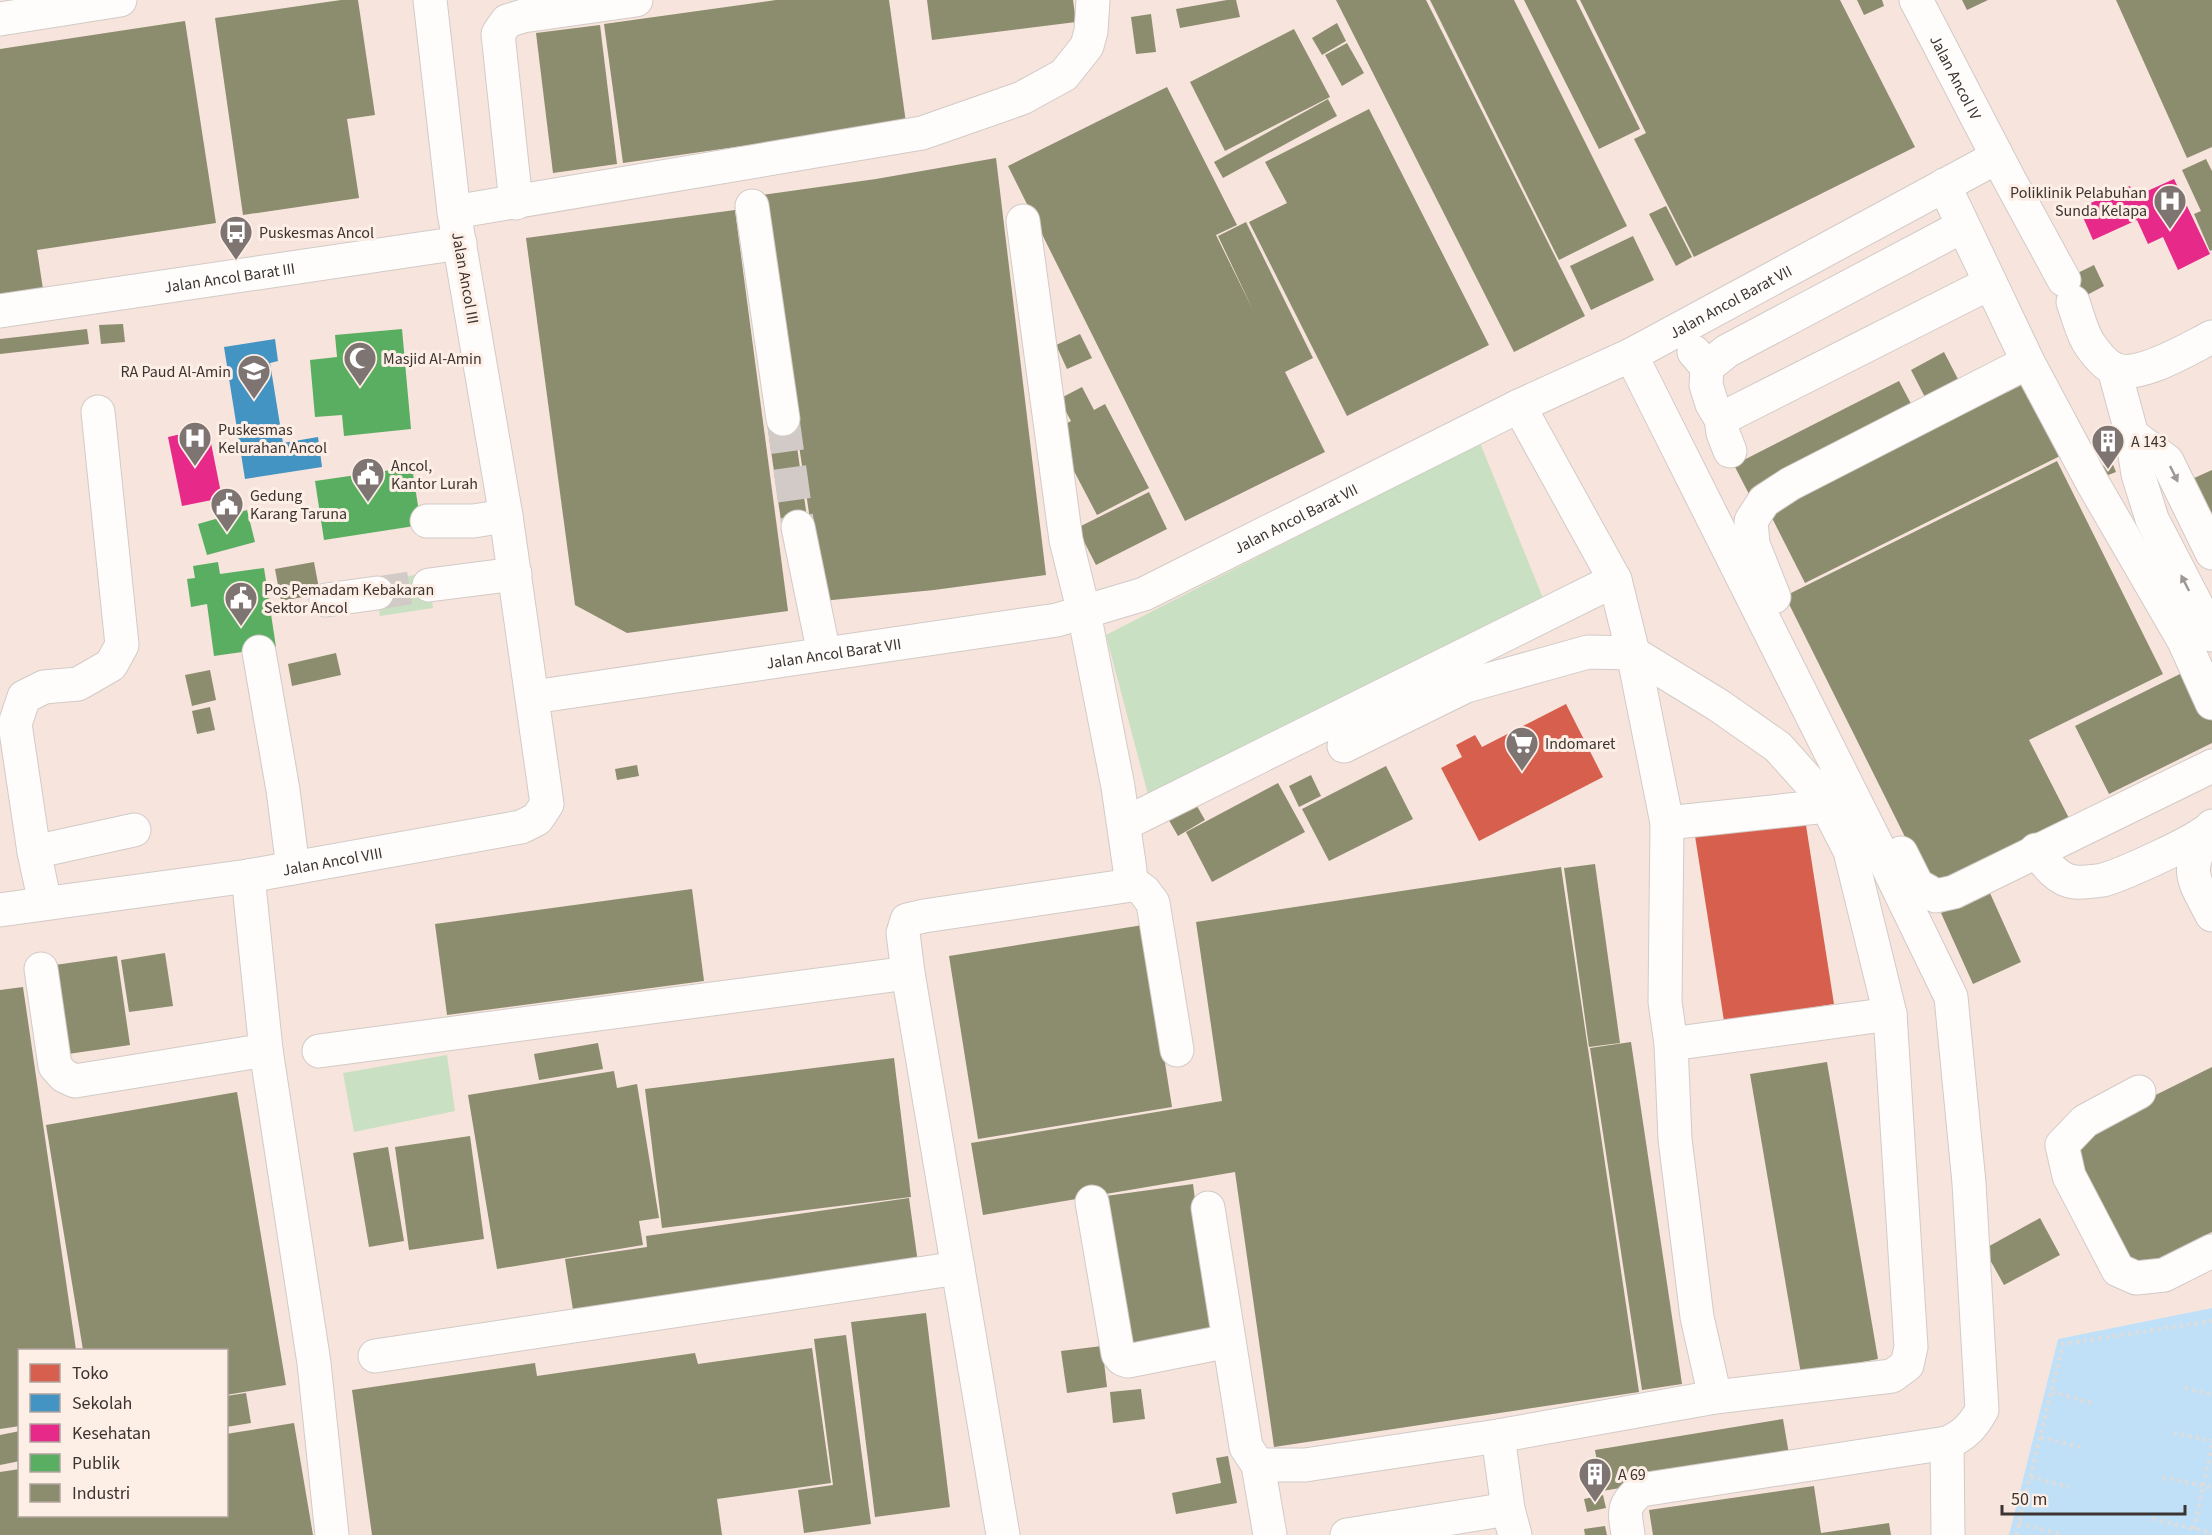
<svg xmlns="http://www.w3.org/2000/svg" width="2212" height="1535" viewBox="0 0 2212 1535" font-family="'Source Sans 3',sans-serif">
<style>
.built{fill:#f7e4dc;fill-rule:evenodd}
.green{fill:#cae0c2}
.water{fill:#bfe0f6}
.shops{fill:#d6604d}
.schools{fill:#4393c3}
.health{fill:#e7298a}
.public{fill:#5aae61}
.industry{fill:#8c8c6e}
.lines{fill:none;stroke-linecap:round;stroke-linejoin:round}
.minor-tunnel{stroke:#d2cac6;stroke-width:33;stroke-dasharray:33 16;stroke-linecap:butt}
.minor-casing{stroke:#d2cbc7;stroke-width:35}
.path{stroke:#dfdcdb;stroke-width:4;stroke-dasharray:3 4.5;stroke-linecap:butt}
.minor{stroke:#fefdfc;stroke-width:33}
.oneway{fill:#9d9896}
.labels{text-anchor:middle;stroke-width:6;stroke-linejoin:round;paint-order:stroke}
.street-label{font-size:16px;fill:#3c3431;stroke:#fdeee6}
.poi-label{font-size:16px;fill:#3c3431;stroke:#fdeee6;text-anchor:start}
</style>
<rect width="100%" height="100%" fill="#f8efeb"/>
<path class="built" d="M0,0H2212V1308L2058,1339L2009,1535H0ZM20,1350H226V1516H20Z"/>
<g class="green">
<path d="M1480,443L1545,603L1150,802L1106,635Z"/>
<path d="M428,573L433,608L380,616L375,581Z"/>
<path d="M447,1055L455,1111L354,1132L343,1073Z"/>
</g>
<path class="water" d="M2212,1308V1535H2009L2058,1339Z"/>
<g class="shops">
<path d="M1566,704L1603,777L1479,841L1441,768L1462,757L1456,745L1475,735L1482,747Z"/>
<path d="M1805,819L1834,1004L1724,1021L1695,836Z"/>
</g>
<path class="schools" d="M275,339L278,361L270,363L283,443L318,437L322,467L245,479L224,347Z"/>
<g class="health">
<path d="M2174,179L2210,254L2178,270L2163,237L2148,244L2137,220L2093,240L2079,208L2130,186L2134,197Z"/>
<path d="M208,428L222,498L182,506L168,437Z"/>
</g>
<g class="public">
<path d="M402,329L411,429L344,436L342,415L315,417L310,360L337,357L335,335Z"/>
<path d="M412,467L421,525L324,540L315,481Z"/>
<path d="M247,510L255,542L207,555L198,524Z"/>
<path d="M218,562L220,574L264,568L276,647L214,656L207,604L191,607L187,579L195,578L193,566Z"/>
</g>
<g class="industry">
<path d="M341,0H358L375,115L347,119L359,198L243,215L215,18Z"/>
<path d="M776,0H889L906,123L623,163L604,24Z"/>
<path d="M927,0H1073L1076,22L932,40Z"/>
<path d="M1227,0H1236L1240,17L1180,28L1176,9Z"/>
<path d="M1336,0H1426L1585,316L1514,352Z"/>
<path d="M1430,0H1514L1627,226L1559,260Z"/>
<path d="M1524,0H1576L1640,129L1599,149Z"/>
<path d="M1580,0H1840L1915,147L1694,257L1634,139L1646,133Z"/>
<path d="M1857,0H1882L1884,6L1864,15Z"/>
<path d="M1962,0H1988L1967,10Z"/>
<path d="M2116,0H2212V147L2187,158Z"/>
<path d="M1151,14L1156,52L1136,54L1131,17Z"/>
<path d="M185,21L216,223L37,250L43,289L0,296V49Z"/>
<path d="M1337,23L1346,41L1322,55L1312,38Z"/>
<path d="M600,25L617,164L553,173L536,33Z"/>
<path d="M1294,29L1330,97L1225,151L1190,82Z"/>
<path d="M1347,43L1364,73L1342,86L1325,55Z"/>
<path d="M1167,87L1237,225L1216,235L1254,312L1218,236L1246,222L1313,358L1285,372L1325,452L1185,521L1008,166Z"/>
<path d="M1328,99L1337,116L1223,178L1214,162Z"/>
<path d="M1369,109L1489,345L1347,416L1249,222L1287,203L1265,162Z"/>
<path d="M996,158L1046,575L934,590L822,601L762,195L876,179Z"/>
<path d="M2206,159L2212,171V250L2210,251L2194,214L2201,211L2182,170Z"/>
<path d="M1666,206L1692,257L1676,266L1649,214Z"/>
<path d="M735,210L788,611L627,633L575,605L526,238Z"/>
<path d="M1633,236L1654,280L1591,310L1570,266Z"/>
<path d="M2094,265L2104,286L2068,305L2057,283Z"/>
<path d="M123,324L125,342L101,344L99,325Z"/>
<path d="M87,329L89,344L0,354V339Z"/>
<path d="M1080,334L1092,358L1067,369L1056,345Z"/>
<path d="M1944,352L1961,385L1928,403L1911,370Z"/>
<path d="M1899,381L1916,413L1751,498L1734,465Z"/>
<path d="M2030,381L2066,453L1805,583L1768,510Z"/>
<path d="M1082,387L1094,410L1105,404L1149,488L1097,515L1053,431L1071,421L1059,399Z"/>
<path d="M793,418L808,525L782,528L767,422Z"/>
<path d="M2057,461L2163,674L2029,740L2072,824L1933,893L1785,596Z"/>
<path d="M2112,462L2116,472L2103,477L2100,467Z"/>
<path d="M2212,470V520L2192,479Z"/>
<path d="M1149,492L1167,529L1096,565L1077,528Z"/>
<path d="M314,562L320,594L281,601L275,569Z"/>
<path d="M336,653L341,675L292,686L288,664Z"/>
<path d="M210,670L216,700L192,706L185,675Z"/>
<path d="M2188,670L2212,718V743L2109,794L2075,726Z"/>
<path d="M210,707L215,730L197,734L192,711Z"/>
<path d="M637,765L639,776L617,780L615,769Z"/>
<path d="M1386,766L1413,819L1329,861L1302,809Z"/>
<path d="M1311,775L1321,796L1299,807L1289,786Z"/>
<path d="M1278,783L1305,832L1212,882L1186,832Z"/>
<path d="M1190,794L1205,820L1178,836L1163,810Z"/>
<path d="M1595,864L1620,1043L1589,1047L1564,868Z"/>
<path d="M1561,867L1639,1392L1274,1447L1235,1172L983,1215L971,1143L1222,1101L1196,922Z"/>
<path d="M692,889L704,981L447,1015L435,924Z"/>
<path d="M1989,891L2021,962L1973,984L1941,913Z"/>
<path d="M1143,925L1172,1107L978,1139L949,956Z"/>
<path d="M165,953L173,1006L129,1012L121,960Z"/>
<path d="M117,956L130,1045L68,1054L55,965Z"/>
<path d="M23,987L76,1350H20V1426L0,1429V990Z"/>
<path d="M1631,1042L1682,1384L1642,1390L1590,1048Z"/>
<path d="M598,1043L603,1069L539,1080L534,1054Z"/>
<path d="M894,1058L911,1197L662,1228L645,1089Z"/>
<path d="M1827,1062L1878,1359L1801,1374L1750,1074Z"/>
<path d="M2212,1067V1232L2135,1270L2069,1138Z"/>
<path d="M614,1071L617,1088L637,1084L659,1218L639,1221L643,1245L497,1269L468,1095Z"/>
<path d="M237,1092L286,1385L226,1395V1350H83L46,1125Z"/>
<path d="M470,1136L484,1239L409,1250L395,1147Z"/>
<path d="M388,1147L404,1241L369,1247L353,1153Z"/>
<path d="M1193,1184L1213,1338L1126,1350L1106,1196Z"/>
<path d="M909,1198L918,1263L575,1323L565,1259L647,1247L646,1236Z"/>
<path d="M2040,1218L2060,1255L2004,1285L1984,1249Z"/>
<path d="M926,1313L950,1507L875,1517L851,1322Z"/>
<path d="M846,1335L871,1524L804,1533L798,1490L833,1485L814,1339Z"/>
<path d="M1102,1346L1107,1387L1067,1393L1061,1351Z"/>
<path d="M812,1348L831,1483L717,1499L722,1535H372L352,1390L535,1363L537,1376L695,1353L698,1364Z"/>
<path d="M1141,1389L1145,1419L1113,1423L1110,1392Z"/>
<path d="M246,1393L251,1423L226,1427V1396Z"/>
<path d="M1783,1419L1790,1460L1602,1491L1595,1450Z"/>
<path d="M294,1423L313,1535H0V1472L20,1469V1516H226V1434Z"/>
<path d="M20,1431V1461L0,1465V1435Z"/>
<path d="M1228,1456L1237,1503L1176,1514L1172,1493L1221,1483L1216,1458Z"/>
<path d="M1814,1486L1821,1533L1889,1523L1891,1535H1653L1649,1510Z"/>
<path d="M1603,1495L1606,1508L1587,1512L1584,1499Z"/>
<path d="M1605,1526L1607,1535H1585L1584,1529Z"/>
</g>
<g class="lines">
<g class="minor-tunnel">
<path d="M783,419L798,527"/>
<path d="M377,593L429,585"/>
</g>
<defs>
<g id="minor">
<path id="s1" d="M1916,0L2009,179L2064,280"/>
<path d="M0,19L120,0"/>
<path d="M1944,185L2028,362L2092,482L2184,641L2212,703"/>
<path d="M516,203L498,34L507,21L523,16L636,0"/>
<path d="M752,206L783,419"/>
<path d="M454,212L922,133L1022,98L1064,75L1087,46L1091,31L1093,0"/>
<path d="M2073,302C2078,316 2082,334 2090,345C2097,355 2107,367 2117,370C2141,378 2190,348 2212,337"/>
<path id="s2" d="M0,311L460,243"/>
<path d="M1694,352L1707,367L1706,385L1712,404L1721,419L1723,433L1730,451"/>
<path d="M1707,367L1727,351L1963,226"/>
<path d="M2114,369L2132,435L2138,474L2152,519L2212,635"/>
<path d="M1519,406L1615,580L1633,653L1667,823L1665,1002L1671,1044L1675,1139L1697,1317L1715,1397"/>
<path d="M1721,419L1990,283"/>
<path d="M2132,435L2167,461L2212,553"/>
<path d="M427,521H473L506,516"/>
<path d="M798,527L824,654"/>
<path d="M429,585L515,574"/>
<path d="M1774,597L1753,544L1751,521L1764,501L1790,484L2028,362"/>
<path d="M326,600L377,593"/>
<path d="M259,652L283,790L293,868"/>
<path id="s3" d="M533,697L1057,620L1144,594L1519,406L1631,355L1986,163L1996,154"/>
<path d="M1344,746L1466,686L1588,652L1633,653L1718,705L1778,747L1812,785L1827,806L1667,823"/>
<path d="M1124,824L1615,580"/>
<path d="M2207,832C2185,872 2192,877 2212,915"/>
<path d="M2036,850C2046,864 2057,880 2075,882C2082,883 2096,881 2103,880C2121,875 2203,839 2212,826"/>
<path d="M34,852L134,830"/>
<path d="M1901,853L1917,885L1936,896L1954,892L2212,766"/>
<path d="M248,876L266,1050L314,1363L332,1535"/>
<path d="M1129,880L1144,891L1153,903L1177,1050"/>
<path d="M45,903L34,852L15,724L24,697L44,687L78,684L111,665L122,645L98,412"/>
<path id="s4" d="M0,910L248,876L521,827L537,819L547,804L506,516L454,212L430,0"/>
<path d="M41,969L55,1066L64,1076L75,1081L266,1050"/>
<path d="M1671,1044L1890,1014"/>
<path d="M319,1051L908,973"/>
<path d="M2139,1092L2085,1121L2062,1145L2069,1176L2118,1270L2136,1278L2164,1275L2212,1251"/>
<path d="M1092,1202L1118,1354L1122,1359L1128,1361L1229,1341"/>
<path d="M1208,1208L1246,1447L1258,1465H1305L1498,1436L1715,1397L1892,1376L1907,1365L1911,1347L1890,1014L1850,851L1827,806"/>
<path d="M375,1356L958,1268"/>
<path d="M1498,1436L1508,1509L1515,1535"/>
<path d="M1947,1443L1948,1535"/>
<path d="M1258,1465L1270,1535"/>
<path d="M1003,1535L908,973L903,933L907,920L924,916L1125,886L1129,880L1130,870L1118,787L1084,613L1066,540L1023,221"/>
<path d="M1347,1535L1508,1509"/>
<path d="M1628,1535C1625,1512 1621,1506 1641,1490L1947,1443C1965,1435 1973,1426 1982,1410L1969,1183L1951,997L1884,859L1631,355"/>
</g>
</defs>
<use href="#minor" class="minor-casing"/>
<g class="path">
<path d="M2185,1388L2212,1395"/>
<path d="M2052,1392L2092,1403"/>
<path d="M2174,1433L2212,1441"/>
<path d="M2041,1437L2080,1447"/>
<path d="M2031,1477L2069,1487"/>
<path d="M2163,1477L2212,1488"/>
<path d="M2153,1519L2212,1533"/>
<path d="M2019,1523L2059,1534"/>
<path d="M2194,1529L2212,1445"/>
<path d="M2016,1535L2063,1344L2212,1321"/>
</g>
<use href="#minor" class="minor"/>
</g>
<defs><path id="oneway-solid" d="M-6-.8H1V-3.2L6.5 0L1 3.2V.8H-6Z" transform="scale(1.5)"/></defs>
<g class="oneway">
<use href="#oneway-solid" transform="translate(2174 474) rotate(64)"/>
<use href="#oneway-solid" transform="translate(2185 583) rotate(-117)"/>
</g>
<defs>
<symbol id="hospital-pin" viewBox="-11 -11 22 30"><path d="M0 17L-7.5 6A9.5 9.5 0 1 1 7.5 6Z" fill="#7e7572" stroke="#fdeee6"/><path d="M-5-5h3v3.5h4V-5h3V5h-3V1.5h-4V5h-3Z" fill="#fff"/></symbol>
<symbol id="bus-pin" viewBox="-11 -11 22 30"><path d="M0 17L-7.5 6A9.5 9.5 0 1 1 7.5 6Z" fill="#7e7572" stroke="#fdeee6"/><path d="M-5-6H5V4H4V6H2V4H-2V6H-4V4H-5ZM-3.5-4V0h7V-4ZM-3.5 1.2v1.5H-2V1.2ZM2 1.2v1.5H3.5V1.2Z" fill="#fff"/></symbol>
<symbol id="mosque-pin" viewBox="-11 -11 22 30"><path d="M0 17L-7.5 6A9.5 9.5 0 1 1 7.5 6Z" fill="#7e7572" stroke="#fdeee6"/><path d="M3.5-4.9A6 6 0 1 0 3.5 4.9A5 5 0 1 1 3.5-4.9Z" fill="#fff"/></symbol>
<symbol id="school-pin" viewBox="-11 -11 22 30"><path d="M0 17L-7.5 6A9.5 9.5 0 1 1 7.5 6Z" fill="#7e7572" stroke="#fdeee6"/><path d="M0-5L7-2L0 1L-7-2ZM-4 1L0 2.5L4 1V4Q0 6-4 4Z" fill="#fff"/></symbol>
<symbol id="building-pin" viewBox="-11 -11 22 30"><path d="M0 17L-7.5 6A9.5 9.5 0 1 1 7.5 6Z" fill="#7e7572" stroke="#fdeee6"/><path d="M-4-6H4V6H1V3H-1V6H-4ZM-2.5-4.3h1.7v1.8h-1.7ZM.8-4.3h1.7v1.8H.8ZM-2.5-1h1.7V.8h-1.7ZM.8-1h1.7V.8H.8Z" fill="#fff"/></symbol>
<symbol id="civic-pin" viewBox="-11 -11 22 30"><path d="M0 17L-7.5 6A9.5 9.5 0 1 1 7.5 6Z" fill="#7e7572" stroke="#fdeee6"/><path d="M-.6-6.5H3V-4.5H.6V-3L4-1V1h2V6H-6V1h2V-1L-.6-3ZM-1.2 2.5V6h2.4V2.5Z" fill="#fff"/></symbol>
<symbol id="supermarket-pin" viewBox="-11 -11 22 30"><path d="M0 17L-7.5 6A9.5 9.5 0 1 1 7.5 6Z" fill="#7e7572" stroke="#fdeee6"/><path d="M-6-5.5h2.5l.6 2H6L4.5 2H-2.5L-4.4-4H-6ZM-1.5 3.2a1.3 1.3 0 1 0 .1 0ZM3 3.2a1.3 1.3 0 1 0 .1 0Z" fill="#fff"/></symbol>
</defs>
<g fill-rule="evenodd">
<use href="#hospital-pin" x="2151" y="182" width="38" height="52"/>
<use href="#bus-pin" x="217" y="213" width="38" height="52"/>
<use href="#mosque-pin" x="341" y="339" width="38" height="52"/>
<use href="#school-pin" x="235" y="352" width="38" height="52"/>
<use href="#hospital-pin" x="176" y="419" width="38" height="52"/>
<use href="#building-pin" x="2089" y="422" width="38" height="52"/>
<use href="#civic-pin" x="349" y="455" width="38" height="52"/>
<use href="#civic-pin" x="208" y="485" width="38" height="52"/>
<use href="#civic-pin" x="222" y="579" width="38" height="52"/>
<use href="#supermarket-pin" x="1503" y="724" width="38" height="52"/>
<use href="#building-pin" x="1576" y="1455" width="38" height="52"/>
</g>
<g class="labels">
<g class="street-label">
<text dy="6" stroke="none"><textPath href="#s1" startOffset="87">Jalan Ancol IV</textPath></text>
<text dy="6" stroke="none"><textPath href="#s2" startOffset="232">Jalan Ancol Barat III</textPath></text>
<text transform="translate(466 278) rotate(80)" y="6">Jalan Ancol III</text>
<text dy="6" stroke="none"><textPath href="#s3" startOffset="1276">Jalan Ancol Barat VII</textPath></text>
<text dy="6" stroke="none"><textPath href="#s3" startOffset="790">Jalan Ancol Barat VII</textPath></text>
<text dy="6" stroke="none"><textPath href="#s3" startOffset="304">Jalan Ancol Barat VII</textPath></text>
<text dy="6" stroke="none"><textPath href="#s4" startOffset="336">Jalan Ancol VIII</textPath></text>
</g>
<g class="poi-label">
<text x="2147" y="198" text-anchor="end">Poliklinik Pelabuhan<tspan x="2147" dy="18">Sunda Kelapa</tspan></text>
<text x="259" y="238">Puskesmas Ancol</text>
<text x="383" y="364">Masjid Al-Amin</text>
<text x="231" y="377" text-anchor="end">RA Paud Al-Amin</text>
<text x="218" y="435">Puskesmas<tspan x="218" dy="18">Kelurahan Ancol</tspan></text>
<text x="2131" y="447">A 143</text>
<text x="391" y="471">Ancol,<tspan x="391" dy="18">Kantor Lurah</tspan></text>
<text x="250" y="501">Gedung<tspan x="250" dy="18">Karang Taruna</tspan></text>
<text x="264" y="595">Pos Pemadam Kebakaran<tspan x="264" dy="18">Sektor Ancol</tspan></text>
<text x="1545" y="749">Indomaret</text>
<text x="1618" y="1480">A 69</text>
</g>
</g>
<rect x="18" y="1349" width="210" height="168" fill="#fdeee6" stroke="#b0a49e" stroke-width="1.5"/>
<rect x="30" y="1364" width="30" height="18" fill="#d6604d" stroke="#b0a49e" stroke-width="1.5"/>
<text x="72" y="1379" font-size="18" fill="#3c3431">Toko</text>
<rect x="30" y="1394" width="30" height="18" fill="#4393c3" stroke="#b0a49e" stroke-width="1.5"/>
<text x="72" y="1409" font-size="18" fill="#3c3431">Sekolah</text>
<rect x="30" y="1424" width="30" height="18" fill="#e7298a" stroke="#b0a49e" stroke-width="1.5"/>
<text x="72" y="1439" font-size="18" fill="#3c3431">Kesehatan</text>
<rect x="30" y="1454" width="30" height="18" fill="#5aae61" stroke="#b0a49e" stroke-width="1.5"/>
<text x="72" y="1469" font-size="18" fill="#3c3431">Publik</text>
<rect x="30" y="1484" width="30" height="18" fill="#8c8c6e" stroke="#b0a49e" stroke-width="1.5"/>
<text x="72" y="1499" font-size="18" fill="#3c3431">Industri</text>
<path d="M2002 1505v9h183v-9" fill="none" stroke="#3c3431" stroke-width="3"/>
<text x="2011" y="1505" font-size="18" fill="#3c3431" stroke="#fdeee6" stroke-width="4.5" paint-order="stroke">50 m</text>
</svg>
